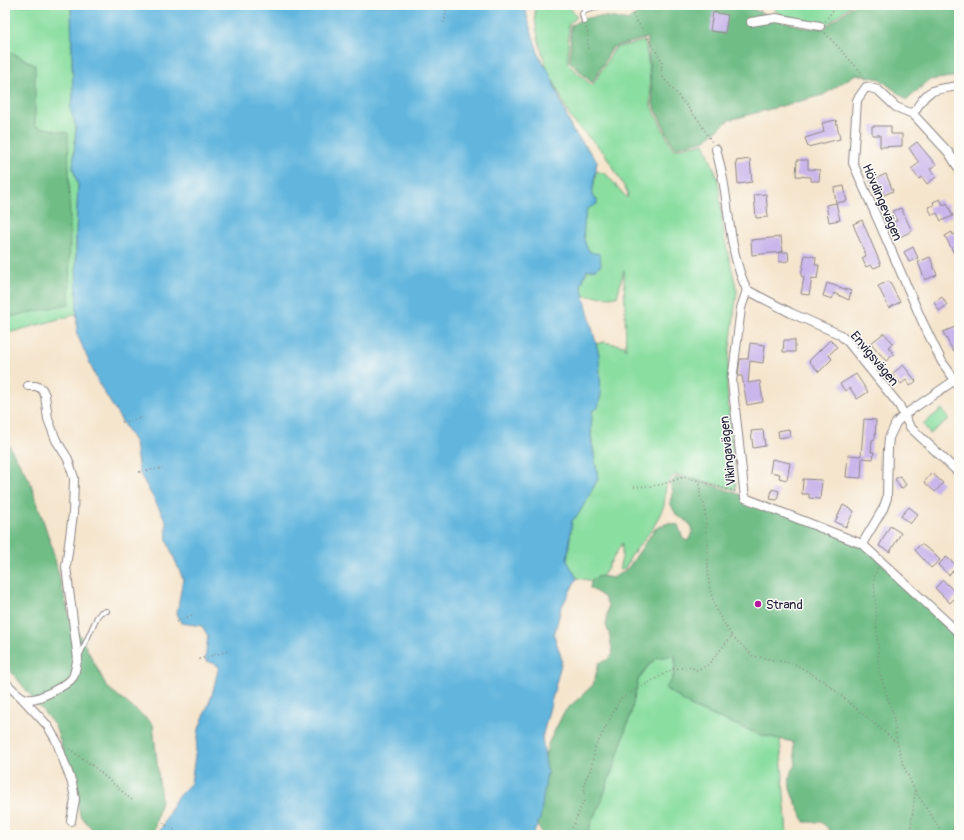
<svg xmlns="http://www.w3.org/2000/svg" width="964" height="840" viewBox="0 0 964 840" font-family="Pangolin,sans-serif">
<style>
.green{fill:#8adea0;stroke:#56806e}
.forest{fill:#6fbd86;stroke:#487060}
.water{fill:#62b6de;stroke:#426c8c}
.building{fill:#cab6eb}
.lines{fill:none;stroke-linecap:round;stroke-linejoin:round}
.service-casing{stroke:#8c8484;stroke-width:6}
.minor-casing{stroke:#8c8484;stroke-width:10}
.path{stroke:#8c8484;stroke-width:1.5;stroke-dasharray:1 3;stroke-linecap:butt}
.service{stroke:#fff;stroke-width:4}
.minor{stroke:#fff;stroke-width:8}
.poi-dot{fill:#b5179e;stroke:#fdfcf7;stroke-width:1.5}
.labels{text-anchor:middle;stroke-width:3;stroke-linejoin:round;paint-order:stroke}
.street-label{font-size:13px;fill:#22223b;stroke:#fdfcf7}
.poi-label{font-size:13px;fill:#22223b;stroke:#fdfcf7;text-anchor:start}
</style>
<rect width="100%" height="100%" fill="#fdfcf7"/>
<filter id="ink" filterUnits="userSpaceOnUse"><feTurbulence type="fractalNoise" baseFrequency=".025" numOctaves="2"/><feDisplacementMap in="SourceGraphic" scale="8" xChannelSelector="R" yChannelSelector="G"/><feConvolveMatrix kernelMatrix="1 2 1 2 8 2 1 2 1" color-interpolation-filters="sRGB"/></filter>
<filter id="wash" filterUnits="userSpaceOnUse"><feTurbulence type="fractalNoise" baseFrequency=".012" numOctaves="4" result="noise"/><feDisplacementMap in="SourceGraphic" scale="16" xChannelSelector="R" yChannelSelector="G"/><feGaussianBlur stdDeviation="0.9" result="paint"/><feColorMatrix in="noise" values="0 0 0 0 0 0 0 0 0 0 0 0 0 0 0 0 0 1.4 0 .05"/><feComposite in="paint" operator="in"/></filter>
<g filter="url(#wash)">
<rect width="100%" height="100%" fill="#f5e5cd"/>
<g class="green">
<path d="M5,5H71L73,99L71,108L76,127L73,168L78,185L76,235L77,314L5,334Z"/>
<path d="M525,5C528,26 534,51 547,68C540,47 534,27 535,5H568L577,17L569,24L568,64L592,86L615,48L645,41L649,68L651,105L673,150L704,143L718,179L724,236L737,291L728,363L727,389L736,490C714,485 696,477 674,475L666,485L664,506L653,528L631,556L625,568L619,569L622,558V543L599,582L577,578L567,561L572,521L579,513L598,479L591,436L592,411L599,355L596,344L604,342L624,346L626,350L624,270L617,297L584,296L581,285L587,270L596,269L590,252L585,245L583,229L587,209L592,196L596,171L606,174L627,198L628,193L605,154L571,119L553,80L572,130L589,150L580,147L499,23Z"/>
<path d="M772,5H851L825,26L778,14Z"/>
<path d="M942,409L949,419L930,434L923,424Z"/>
<path d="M675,655C675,668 675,678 666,689L692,707L761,735L780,738L787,835H588L591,822L600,804L617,757L631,713L638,680L648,666L658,657Z"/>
</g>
<g class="forest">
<path d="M640,5H743L779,20L808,28H825L854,5H959V76L929,80L907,100L880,79L856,74L823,95L729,120L705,140L674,148L653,104L647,38L613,47L592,83L570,62L571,26C587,13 610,16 628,21L640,9Z"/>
<path d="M5,49L35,65V126L68,133L70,219L69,304L5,318Z"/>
<path d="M5,439L30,481L51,544L69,615L107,687L153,724L161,800L153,835H135L126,826L116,835H97L80,815L75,786L55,726L10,670L5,668Z"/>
<path d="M676,477L694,479L741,495L863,545L959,637V835H827L829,829L821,822H804C798,801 780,786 796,765L793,742L761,735L692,707L665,688C675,679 676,668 675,655L657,658L648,666L638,680L631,713L617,757L600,805L591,822L588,835H543L534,820L541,769L549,742L564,712L593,685L599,663L607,660L613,654L609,633L606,625L608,606L604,597L590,588L591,580L600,576L613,578L628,568L655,529L668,523L678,525L683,539L688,541C698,530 689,520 677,516L670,503L673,490L670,484Z"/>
</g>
<path class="water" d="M71,5H525L527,17L540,59L548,70L572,130L597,161L592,196L597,199V204L587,209C584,224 580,239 590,252L600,254L601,265L596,269L587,270L581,285L599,355L601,395L598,408L592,411L591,436L598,479L579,513L572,521L567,561L577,578L561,608L554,635L562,660L542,738L547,772L540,819L533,835H158L177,797L191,783L199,729L212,695L219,666L205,660L208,636L202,626L181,623L177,613L183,579L167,541L166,521L139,472L135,443L98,382L77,334L76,235L78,185L73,168L76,127L70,108L73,99Z"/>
<g id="blocks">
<g class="building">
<path d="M713,12L728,15L725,33L710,31Z"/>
<path d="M836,120L840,139L808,147L805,138L824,132L822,123Z"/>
<path d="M872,126H891V134H902V146L880,147V135H872Z"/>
<path d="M917,142L936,165L930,169L936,177L927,184L922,177L919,179L911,169L919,163L909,148Z"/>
<path d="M750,159L752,182L738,184L736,161Z"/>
<path d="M797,160H808V169L820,170L819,181H811V177L796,176Z"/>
<path d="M886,174L893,191L884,195L882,189L875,191L870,181Z"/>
<path d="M844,186L847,201L836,203L834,188Z"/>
<path d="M766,194L768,217L756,218L754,195Z"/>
<path d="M940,199L943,205L947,203L953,216L941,221L937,213L932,215L928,207L934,205L933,202Z"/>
<path d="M836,203L840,220L829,222L826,205Z"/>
<path d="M901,208L912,231L900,237L893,222L897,221L892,211Z"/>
<path d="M862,220L881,265L874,268L871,265L866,267L862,258L866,256L853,224Z"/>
<path d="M952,232L953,235L959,232V263L945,236Z"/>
<path d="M781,237L783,252L752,255L751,240Z"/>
<path d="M913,247L918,258L909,262L904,252Z"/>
<path d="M779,252H788L789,261L779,262Z"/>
<path d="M805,255L816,257L815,265H819L817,279L812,278L809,295L801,294L804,277L801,276Z"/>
<path d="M930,257L937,275L925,280L918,262Z"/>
<path d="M889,281L900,302L889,308L878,286Z"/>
<path d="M827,283L851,291L849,300L834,293L832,299L823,296Z"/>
<path d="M942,297L947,305L939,311L934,302Z"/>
<path d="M955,327L959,335V348L953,351L943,332Z"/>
<path d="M884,333L893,343L888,347L894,354L886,361L871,343Z"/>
<path d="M784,340H795V352H783Z"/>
<path d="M830,340L837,347L829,355L832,359L819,372L809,361Z"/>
<path d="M750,343L765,345L763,363L750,361L748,383L760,381L763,402L747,405L742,376H738L740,359H748Z"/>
<path d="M903,365L916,381L910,386L906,380L901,384L892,374Z"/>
<path d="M856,374L868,392L857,399L850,388L845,391L840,384Z"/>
<path d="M864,419L876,420L875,439L872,440L871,452H874L873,459L862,458L861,478L846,477L848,455L861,456Z"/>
<path d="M789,429L790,436L779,438L778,431Z"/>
<path d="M763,430L765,446L753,448L751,431Z"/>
<path d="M772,459L790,463L787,480L779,478L780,474L770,472Z"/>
<path d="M932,473L943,483L935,492L924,482Z"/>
<path d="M900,476L906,485L901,489L895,479Z"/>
<path d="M803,479L822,480L820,499L809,498V494H802Z"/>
<path d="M772,489L779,491L777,500L770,499Z"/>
<path d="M843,505L854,511L846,527L835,522Z"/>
<path d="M909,507L918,514L910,524L901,516Z"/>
<path d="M890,526L901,533L890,552L879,546Z"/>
<path d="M921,544L931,551L940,560L931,568L915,550Z"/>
<path d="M946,557L958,566L949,575L938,565Z"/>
<path d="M943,580L958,595L950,603L935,588Z"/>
</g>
</g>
</g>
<g filter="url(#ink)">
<use href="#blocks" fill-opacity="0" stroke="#8c8484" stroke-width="1"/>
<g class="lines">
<defs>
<g id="service">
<path d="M584,22L582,14L585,10L603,5"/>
<path d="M79,657L97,617L101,612L107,611"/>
</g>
<g id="minor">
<path d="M751,22L776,18L820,26"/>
<path d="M913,114L949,153L959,169"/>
<path d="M716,149C719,161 722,173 724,185C730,221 731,257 747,290L741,308L732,381L745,498L862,544L959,633"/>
<path d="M747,290L791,313L839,334L848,342L899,405L910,427L959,473"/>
<path d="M955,380L942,362L923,323L853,163L857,100L866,87L878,90L896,107L913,114C928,88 931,90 959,86"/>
<path d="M28,386H36L42,389L45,395L48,419L56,440L68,459L74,478L73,514L66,567L78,659"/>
<path d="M862,544L883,509L887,498L888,449L889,438L896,423L904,415L958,378"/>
<path d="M5,683C13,688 18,698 28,699C37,701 68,685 73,677C75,672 76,666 77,661"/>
<path d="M21,697L47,725L56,740L72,783L75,799L71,821"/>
</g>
</defs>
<use href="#service" class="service-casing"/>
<use href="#minor" class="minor-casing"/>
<g class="path">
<path d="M625,5L630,10L662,61L661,75L699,121L712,142"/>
<path d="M752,5L766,11"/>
<path d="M825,21L837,5"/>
<path d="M444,23L447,5"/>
<path d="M586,28L588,33V51"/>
<path d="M825,33L861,72L863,79"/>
<path d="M122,422L142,418"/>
<path d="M139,472L163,468"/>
<path d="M634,487L660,485L684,477L700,481"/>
<path d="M877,568L874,578L879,670L893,714L897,743L904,767L915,791L911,828L905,835"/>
<path d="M176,622L192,615"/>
<path d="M732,636L753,656L795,664L825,682L896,742"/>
<path d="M199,659L229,651"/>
<path d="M69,749L92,765L133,801"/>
<path d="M915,791L944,835"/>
<path d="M163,823L175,830"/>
<path d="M569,835L584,800L585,780L591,769L595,748L620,699L673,669L691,667L696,670L707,666L732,636L716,610L709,586L705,507L700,496V481L737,492"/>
</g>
<use href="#service" class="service"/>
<use href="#minor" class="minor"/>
</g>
</g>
<circle class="poi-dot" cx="758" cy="604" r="4"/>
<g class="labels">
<g class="street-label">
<text transform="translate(883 202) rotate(67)" y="5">Hövdingevägen</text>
<text transform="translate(875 358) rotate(50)" y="5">Envigsvägen</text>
<text transform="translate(727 451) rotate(-96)" y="5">Vikingavägen</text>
</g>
<g class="poi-label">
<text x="766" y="609">Strand</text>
</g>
</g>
<rect width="964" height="840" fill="none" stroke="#fdfcf7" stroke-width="20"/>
</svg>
